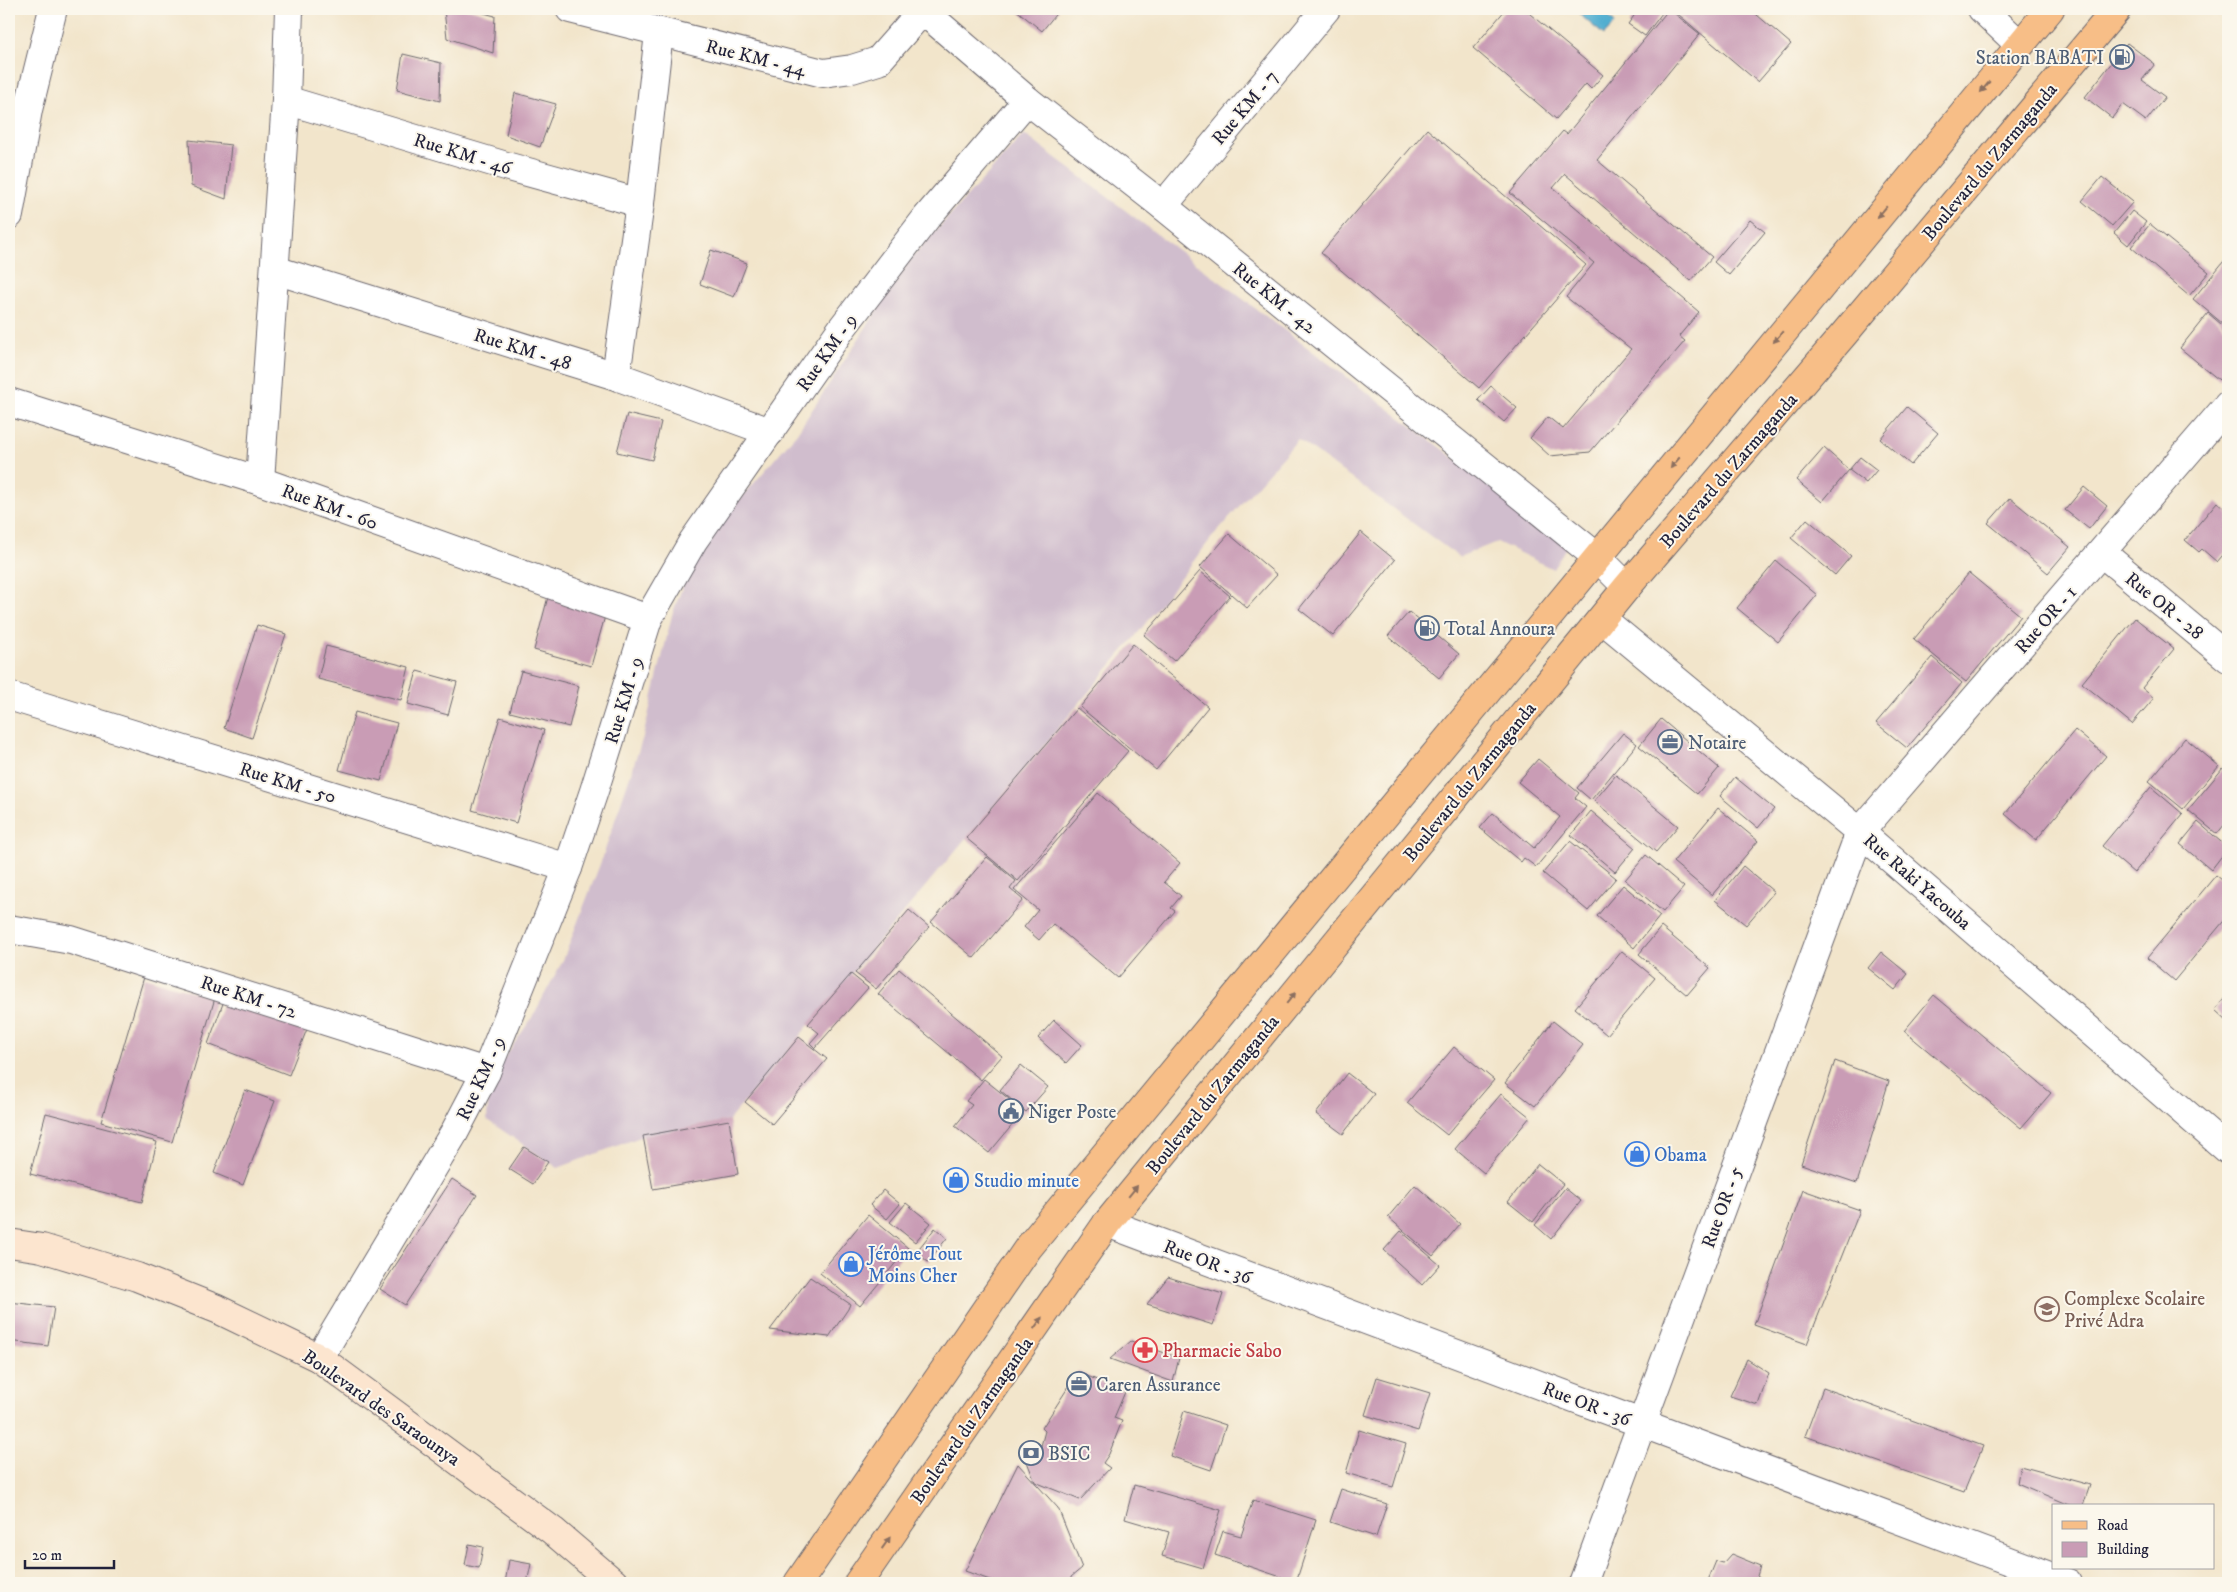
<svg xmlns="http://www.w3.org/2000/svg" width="2237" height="1592" viewBox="0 0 2237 1592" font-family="'IM FELL DW Pica',serif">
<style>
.industrial{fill:#d0bdcd}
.water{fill:#51aed0;stroke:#3a6886}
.building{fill:#c99cb5}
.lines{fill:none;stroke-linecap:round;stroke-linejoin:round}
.minor-casing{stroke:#6b666d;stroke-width:30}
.secondary-casing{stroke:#6b666d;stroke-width:30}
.primary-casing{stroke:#6b666d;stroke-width:30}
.minor{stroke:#fff;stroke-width:28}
.secondary{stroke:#fce5cf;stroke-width:28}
.primary{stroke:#f7be87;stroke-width:28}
.oneway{fill:#8c7061}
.labels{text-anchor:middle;stroke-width:4;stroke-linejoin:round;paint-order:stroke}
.street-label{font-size:19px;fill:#22223b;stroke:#fbf7ec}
.service-label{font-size:19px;fill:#4e5e75;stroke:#fbf7ec;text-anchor:start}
.shop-label{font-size:19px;fill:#366cbe;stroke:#fbf7ec;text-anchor:start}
.education-label{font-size:19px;fill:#785e54;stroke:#fbf7ec;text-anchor:start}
.health-label{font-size:19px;fill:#be3a42;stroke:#fbf7ec;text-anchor:start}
</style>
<rect width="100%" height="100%" fill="#fbf7ec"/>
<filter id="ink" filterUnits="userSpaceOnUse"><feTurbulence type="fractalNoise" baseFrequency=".02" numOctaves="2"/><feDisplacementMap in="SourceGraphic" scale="10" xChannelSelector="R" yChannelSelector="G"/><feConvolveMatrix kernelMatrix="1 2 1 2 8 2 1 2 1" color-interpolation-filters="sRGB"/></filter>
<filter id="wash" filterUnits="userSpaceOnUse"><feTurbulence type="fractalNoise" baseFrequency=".0096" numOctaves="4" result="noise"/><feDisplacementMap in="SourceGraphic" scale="20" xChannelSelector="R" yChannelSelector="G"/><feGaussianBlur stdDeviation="1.12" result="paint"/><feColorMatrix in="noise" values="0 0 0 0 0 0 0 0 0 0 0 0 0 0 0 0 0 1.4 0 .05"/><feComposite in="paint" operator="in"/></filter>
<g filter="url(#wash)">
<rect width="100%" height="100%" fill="#f2e5cb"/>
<path class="industrial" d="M1024,134L1568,544L1553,569L1497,542L1459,557L1298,439L1213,536L1134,638L729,1120L643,1136L558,1168L487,1120L490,1073L505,1057L533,1016L563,960L602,859L643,737L672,615L696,551L797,433L913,256Z"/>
<path class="water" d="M1583,9H1601L1615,23L1604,35L1579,14Z"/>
<g id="blocks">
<g class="building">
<path d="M444,9H469L495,16L493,53L447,38Z"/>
<path d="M1015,9H1057L1059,10L1042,31Z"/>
<path d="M1506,9H1524L1603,75L1591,89L1586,84L1556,119L1473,48Z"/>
<path d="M1639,9H1665L1645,36L1628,24Z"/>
<path d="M1669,9L1700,34L1597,160L1712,257L1691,281L1565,174L1553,188L1699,312L1679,336L1685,341L1590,452L1550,456L1530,438L1548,417L1563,429L1631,349L1566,297L1594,263L1510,193L1563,131L1567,134Z"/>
<path d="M1672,9H1750L1791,44L1758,82Z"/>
<path d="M2127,43L2155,64L2142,80L2165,97L2146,121L2123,104L2112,118L2085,97Z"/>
<path d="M403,54L441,63L440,101L397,90Z"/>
<path d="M515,93L556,104L540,147L506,135Z"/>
<path d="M1427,129L1586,265L1479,388L1321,253Z"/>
<path d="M189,140L231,145L226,199L191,186Z"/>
<path d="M2102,177L2133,202L2112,226L2082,201Z"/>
<path d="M2132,211L2146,222L2128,245L2114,233Z"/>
<path d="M1750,220L1765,232L1729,275L1714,262Z"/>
<path d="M2150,224L2209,272L2189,296L2131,247Z"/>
<path d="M711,250L747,263L734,297L700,284Z"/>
<path d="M2228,256V328L2193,299Z"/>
<path d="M2208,313L2228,330V369L2219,380L2180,348Z"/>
<path d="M1491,386L1517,408L1504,422L1478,400Z"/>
<path d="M1907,407L1938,433L1911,465L1880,439Z"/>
<path d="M627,414L661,422L652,460L617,452Z"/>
<path d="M1824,448L1849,470L1822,502L1796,480Z"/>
<path d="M1860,457L1877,470L1866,483L1849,470Z"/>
<path d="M2084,487L2107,506L2089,529L2065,510Z"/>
<path d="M2010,498L2070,547L2048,573L1988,523Z"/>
<path d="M2217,502L2228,511V549L2217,562L2202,549L2199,552L2185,540Z"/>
<path d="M1807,519L1851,556L1835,575L1791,538Z"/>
<path d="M1361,532L1395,560L1333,636L1299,609Z"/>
<path d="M1229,534L1277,575L1247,608L1200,567Z"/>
<path d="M1776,561L1817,595L1778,642L1737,608Z"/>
<path d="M1200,571L1230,596L1174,661L1144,635Z"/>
<path d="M1969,573L2021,616L1966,682L1914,639Z"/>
<path d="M549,593L607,609L591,666L534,650Z"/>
<path d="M1409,612L1459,654L1439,678L1388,636Z"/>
<path d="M2135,618L2174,649L2142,688L2154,698L2132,724L2082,683Z"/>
<path d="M257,625L286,634L252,738L224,728Z"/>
<path d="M1133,644L1208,707L1156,770L1080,707Z"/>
<path d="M326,646L409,667L401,700L318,679Z"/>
<path d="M1932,657L1962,683L1907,748L1876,723Z"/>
<path d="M417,671L457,682L448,715L408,704Z"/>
<path d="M521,671L579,686L569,727L510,712Z"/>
<path d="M1077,708L1128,751L1018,881L966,838Z"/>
<path d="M355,712L397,723L381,781L339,770Z"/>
<path d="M500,717L544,730L516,823L472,810Z"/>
<path d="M1661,719L1719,768L1697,794L1639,746Z"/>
<path d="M2075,730L2106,756L2036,840L2005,814Z"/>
<path d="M1623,733L1637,744L1591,800L1577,788Z"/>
<path d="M2185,738L2219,766L2183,809L2149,781Z"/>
<path d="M1538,759L1579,793L1575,798L1586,807L1536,867L1524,858L1521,862L1480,828L1493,813L1534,848L1560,817L1518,782Z"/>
<path d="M2223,768L2228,772V820L2217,834L2188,810Z"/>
<path d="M1616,775L1678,826L1656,852L1594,801Z"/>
<path d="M1735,777L1774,809L1758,828L1720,796Z"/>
<path d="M2151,787L2183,814L2134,873L2102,846Z"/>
<path d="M1098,793L1180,863L1164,882L1181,896L1171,908L1175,911L1118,978L1053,924L1039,940L1024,927L1038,910L1014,890Z"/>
<path d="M1718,808L1758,841L1712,895L1673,862Z"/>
<path d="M1591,811L1635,848L1615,872L1571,835Z"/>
<path d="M2198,822L2228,848L2211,870L2180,844Z"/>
<path d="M1570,841L1616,878L1588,911L1543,873Z"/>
<path d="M1646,855L1684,887L1663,912L1625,880Z"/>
<path d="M987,857L1016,881L1010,889L1023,900L974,958L931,922Z"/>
<path d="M1743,866L1774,892L1746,925L1715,900Z"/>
<path d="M2216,875L2228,885V916L2174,981L2147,958Z"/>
<path d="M1623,885L1660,916L1634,948L1597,916Z"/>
<path d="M909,910L929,927L876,989L855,973Z"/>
<path d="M1661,927L1710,968L1687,995L1639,954Z"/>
<path d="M1622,951L1655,978L1607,1035L1575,1008Z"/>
<path d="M1881,952L1908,974L1895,990L1868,968Z"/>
<path d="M899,969L1002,1056L981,1080L878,994Z"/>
<path d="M851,974L868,988L815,1048L810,1043L819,1033L808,1024Z"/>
<path d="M144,977L215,998L172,1142L101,1122Z"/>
<path d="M2228,994V1022L2215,1010Z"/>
<path d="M1934,995L2051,1093L2021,1128L1904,1031Z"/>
<path d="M225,998L307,1029L289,1075L208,1044Z"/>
<path d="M1054,1020L1082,1045L1066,1063L1038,1038Z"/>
<path d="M1553,1021L1583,1045L1535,1106L1505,1083Z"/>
<path d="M799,1037L827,1059L772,1124L745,1102Z"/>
<path d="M1454,1047L1494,1080L1447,1135L1407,1103Z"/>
<path d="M1835,1061L1889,1081L1857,1183L1801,1164Z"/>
<path d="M1021,1065L1048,1087L1026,1112L1000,1090Z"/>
<path d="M1347,1073L1374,1094L1343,1134L1316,1114Z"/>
<path d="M984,1079L1024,1111L989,1153L955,1126L972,1105L966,1101Z"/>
<path d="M245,1090L275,1101L243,1185L214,1173Z"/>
<path d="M1501,1094L1530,1117L1484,1173L1455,1149Z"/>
<path d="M46,1113L157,1142L142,1202L30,1174Z"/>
<path d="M729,1120L738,1174L653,1189L643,1136Z"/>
<path d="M524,1147L548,1162L533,1184L509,1169Z"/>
<path d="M1538,1164L1563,1184L1533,1222L1508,1202Z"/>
<path d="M452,1179L477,1195L405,1305L380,1289Z"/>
<path d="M1415,1185L1460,1224L1433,1256L1388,1217Z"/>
<path d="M1565,1188L1581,1201L1551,1239L1535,1225Z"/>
<path d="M883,1190L900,1204L887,1219L870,1205Z"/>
<path d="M1803,1190L1860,1210L1807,1344L1754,1325Z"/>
<path d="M906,1203L931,1223L915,1242L890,1222Z"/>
<path d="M868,1215L908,1248L860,1306L820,1273Z"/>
<path d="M935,1228L947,1238L928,1262L916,1252Z"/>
<path d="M1401,1231L1440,1265L1422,1285L1384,1250Z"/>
<path d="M810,1277L850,1304L848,1309L829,1337L770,1330Z"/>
<path d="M1168,1277L1223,1294L1213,1325L1147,1304Z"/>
<path d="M9,1302L54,1307L48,1346L9,1341Z"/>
<path d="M1131,1341L1179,1358L1173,1382L1110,1359Z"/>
<path d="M1747,1359L1769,1373L1758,1405L1730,1396Z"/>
<path d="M1078,1372L1125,1392L1114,1418L1122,1421L1109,1454L1103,1463L1110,1468L1080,1500L1035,1482L1024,1454L1029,1443L1041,1446L1045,1431L1042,1428Z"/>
<path d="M1377,1377L1430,1393L1418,1431L1365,1415Z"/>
<path d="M1823,1388L1983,1446L1964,1492L1805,1436Z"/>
<path d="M1184,1411L1226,1425L1211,1470L1170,1456Z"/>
<path d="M1359,1430L1406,1444L1393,1487L1346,1473Z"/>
<path d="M1018,1464L1058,1508L1082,1568L1071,1577V1583H998L965,1571Z"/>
<path d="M2020,1466L2090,1485L2083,1506H2071L2017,1483Z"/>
<path d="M1134,1485L1221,1510L1203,1568L1162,1556L1169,1532L1125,1519Z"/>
<path d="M1341,1489L1387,1504L1376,1537L1330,1522Z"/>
<path d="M1253,1500L1316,1520L1296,1582L1215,1555L1223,1531L1241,1536Z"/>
<path d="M469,1544L483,1547L479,1568L465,1565Z"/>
<path d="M1731,1554L1760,1566L1757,1576L1765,1583H1707L1716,1561L1723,1563Z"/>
<path d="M509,1560L531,1564L527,1583H505Z"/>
</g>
</g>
</g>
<g filter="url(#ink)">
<use href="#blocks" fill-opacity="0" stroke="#6b666d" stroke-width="1"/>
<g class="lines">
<defs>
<g id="minor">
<path d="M570,9L823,73L852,69L878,61L923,10"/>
<path d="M921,9L1027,100L1163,206L1597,557L1627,587"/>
<path d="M1982,9L2020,45"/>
<path d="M286,100L506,166L640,203"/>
<path d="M1163,206L1326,9"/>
<path d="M9,215L28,110L53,9"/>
<path d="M275,270L616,376L770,432"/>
<path d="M616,376L640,203L659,33"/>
<path d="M9,402L260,481L648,619"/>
<path d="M260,481L286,100L289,9"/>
<path d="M2102,553L2228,658"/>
<path d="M1602,619L1860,832L2228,1150"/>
<path d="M9,696L568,868"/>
<path d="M9,929L71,940L486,1072"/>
<path d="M1107,1223L2068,1583"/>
<path d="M319,1358L454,1133L486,1072L568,868L594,791L648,619L693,541L842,328L927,217L1027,100"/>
<path d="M1583,1583L1860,832L2228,405"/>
</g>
<path id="secondary" d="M9,1243L42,1248L137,1277L217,1309L319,1358L553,1531L614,1583"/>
<g id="primary">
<path d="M798,1583L1028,1248L2050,9"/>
<path d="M858,1583L1107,1223L1627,587L1844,334L2117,9"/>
</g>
</defs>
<use href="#minor" class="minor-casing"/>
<use href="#secondary" class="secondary-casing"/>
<use href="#primary" class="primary-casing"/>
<use href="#minor" class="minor"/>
<use href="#secondary" class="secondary"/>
<use href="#primary" class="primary"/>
</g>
<defs><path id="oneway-solid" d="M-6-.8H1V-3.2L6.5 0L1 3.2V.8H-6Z" transform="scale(1.25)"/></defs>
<g class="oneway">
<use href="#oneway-solid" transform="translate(1985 87) rotate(130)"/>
<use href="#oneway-solid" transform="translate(1882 212) rotate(130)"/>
<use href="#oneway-solid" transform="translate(1778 337) rotate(130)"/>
<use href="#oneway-solid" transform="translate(1675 463) rotate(130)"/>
<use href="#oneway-solid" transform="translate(1291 998) rotate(-51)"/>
<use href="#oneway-solid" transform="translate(1133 1191) rotate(-51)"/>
<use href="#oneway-solid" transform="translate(1038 1323) rotate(-55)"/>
<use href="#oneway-solid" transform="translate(886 1543) rotate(-55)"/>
</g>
</g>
<defs>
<symbol id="fuel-ring" viewBox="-11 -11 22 22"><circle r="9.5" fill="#fbf7ec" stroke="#5c6f8a" stroke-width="1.5"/><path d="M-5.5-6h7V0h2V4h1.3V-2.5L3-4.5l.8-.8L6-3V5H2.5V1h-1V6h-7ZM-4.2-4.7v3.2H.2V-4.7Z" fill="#5c6f8a"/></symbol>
<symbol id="office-ring" viewBox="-11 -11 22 22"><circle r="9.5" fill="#fbf7ec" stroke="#5c6f8a" stroke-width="1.5"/><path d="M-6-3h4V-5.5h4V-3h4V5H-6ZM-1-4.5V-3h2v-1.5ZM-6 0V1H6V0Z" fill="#5c6f8a"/></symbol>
<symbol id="civic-ring" viewBox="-11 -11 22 22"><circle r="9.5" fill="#fbf7ec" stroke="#5c6f8a" stroke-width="1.5"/><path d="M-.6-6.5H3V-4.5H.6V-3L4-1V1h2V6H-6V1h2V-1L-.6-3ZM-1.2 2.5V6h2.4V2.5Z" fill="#5c6f8a"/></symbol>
<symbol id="shop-ring" viewBox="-11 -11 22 22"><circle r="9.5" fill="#fbf7ec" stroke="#3f7fe0" stroke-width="1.5"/><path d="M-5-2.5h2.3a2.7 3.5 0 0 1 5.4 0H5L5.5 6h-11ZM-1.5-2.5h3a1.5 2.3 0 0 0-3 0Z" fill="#3f7fe0"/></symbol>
<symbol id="school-ring" viewBox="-11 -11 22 22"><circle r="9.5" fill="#fbf7ec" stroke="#8d6e63" stroke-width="1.5"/><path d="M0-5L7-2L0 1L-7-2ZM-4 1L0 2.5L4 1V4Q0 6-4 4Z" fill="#8d6e63"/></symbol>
<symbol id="pharmacy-ring" viewBox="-11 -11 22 22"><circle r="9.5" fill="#fbf7ec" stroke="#e0444e" stroke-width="1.5"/><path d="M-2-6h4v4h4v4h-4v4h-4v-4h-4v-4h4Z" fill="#e0444e"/></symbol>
<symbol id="bank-ring" viewBox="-11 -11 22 22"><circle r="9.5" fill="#fbf7ec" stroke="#5c6f8a" stroke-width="1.5"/><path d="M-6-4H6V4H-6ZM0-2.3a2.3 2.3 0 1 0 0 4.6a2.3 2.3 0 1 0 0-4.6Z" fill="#5c6f8a"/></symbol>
</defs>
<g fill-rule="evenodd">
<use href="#fuel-ring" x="2108" y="43" width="28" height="28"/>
<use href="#fuel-ring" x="1413" y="614" width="28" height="28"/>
<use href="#office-ring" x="1656" y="728" width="28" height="28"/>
<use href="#civic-ring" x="997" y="1097" width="28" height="28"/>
<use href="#shop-ring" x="1623" y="1140" width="28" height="28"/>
<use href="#shop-ring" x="942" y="1166" width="28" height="28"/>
<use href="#shop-ring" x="837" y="1250" width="28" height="28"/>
<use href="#school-ring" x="2033" y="1295" width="28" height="28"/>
<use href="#pharmacy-ring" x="1131" y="1336" width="28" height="28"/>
<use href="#office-ring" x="1065" y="1370" width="28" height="28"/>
<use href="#bank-ring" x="1017" y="1439" width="28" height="28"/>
</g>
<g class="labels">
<g class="street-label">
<text transform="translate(756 57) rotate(14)" y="7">Rue KM - 44</text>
<text transform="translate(1244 107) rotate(-50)" y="7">Rue KM - 7</text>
<text transform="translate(463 153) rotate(17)" y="7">Rue KM - 46</text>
<text transform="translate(1989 161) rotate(-50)" y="7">Boulevard du Zarmaganda</text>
<text transform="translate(1275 297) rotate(39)" y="7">Rue KM - 42</text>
<text transform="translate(523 348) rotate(17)" y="7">Rue KM - 48</text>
<text transform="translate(826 352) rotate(-55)" y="7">Rue KM - 9</text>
<text transform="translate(1728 470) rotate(-49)" y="7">Boulevard du Zarmaganda</text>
<text transform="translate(330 506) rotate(20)" y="7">Rue KM - 60</text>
<text transform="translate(2165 605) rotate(39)" y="7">Rue OR - 28</text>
<text transform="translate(2045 619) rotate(-49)" y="7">Rue OR - 1</text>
<text transform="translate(623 700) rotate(-73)" y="7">Rue KM - 9</text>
<text transform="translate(1469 781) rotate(-51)" y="7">Boulevard du Zarmaganda</text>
<text transform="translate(288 782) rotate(17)" y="7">Rue KM - 50</text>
<text transform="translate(1918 881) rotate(41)" y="7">Rue Raki Yacouba</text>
<text transform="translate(249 996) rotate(18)" y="7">Rue KM - 72</text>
<text transform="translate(480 1078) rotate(-65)" y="7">Rue KM - 9</text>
<text transform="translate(1212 1094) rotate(-51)" y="7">Boulevard du Zarmaganda</text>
<text transform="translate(1721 1207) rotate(-70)" y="7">Rue OR - 5</text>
<text transform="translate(1208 1261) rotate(21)" y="7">Rue OR - 36</text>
<text transform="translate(1587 1403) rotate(21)" y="7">Rue OR - 36</text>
<text transform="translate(382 1407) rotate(35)" y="7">Boulevard des Saraounya</text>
<text transform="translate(971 1420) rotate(-55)" y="7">Boulevard du Zarmaganda</text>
</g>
<g class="service-label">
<text x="2104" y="64" text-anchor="end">Station BABATI</text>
<text x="1444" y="635">Total Annoura</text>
<text x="1688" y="749">Notaire</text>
<text x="1028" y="1118">Niger Poste</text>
<text x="1096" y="1391">Caren Assurance</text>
<text x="1048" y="1460">BSIC</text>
</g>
<g class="shop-label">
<text x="1654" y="1161">Obama</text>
<text x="974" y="1187">Studio minute</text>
<text x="868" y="1260">Jérôme Tout<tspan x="868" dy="22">Moins Cher</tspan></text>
</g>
<g class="education-label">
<text x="2064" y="1305">Complexe Scolaire<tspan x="2064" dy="22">Privé Adra</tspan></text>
</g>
<g class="health-label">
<text x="1162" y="1357">Pharmacie Sabo</text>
</g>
</g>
<rect width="2237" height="1592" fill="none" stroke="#fbf7ec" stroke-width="30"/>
<rect x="2052" y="1504" width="162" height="65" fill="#fbf7ec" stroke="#a4a2a5"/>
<rect x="2062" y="1521" width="25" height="8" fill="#f7be87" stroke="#a4a2a5"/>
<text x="2097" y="1530" font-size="15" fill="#22223b">Road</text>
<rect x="2062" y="1542" width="25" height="15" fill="#c99cb5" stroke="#a4a2a5"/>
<text x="2097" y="1554" font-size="15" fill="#22223b">Building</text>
<path d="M25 1560v8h89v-8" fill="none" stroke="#22223b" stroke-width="2.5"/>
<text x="32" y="1560" font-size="15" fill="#22223b" stroke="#fbf7ec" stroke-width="4" paint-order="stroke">20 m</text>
</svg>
